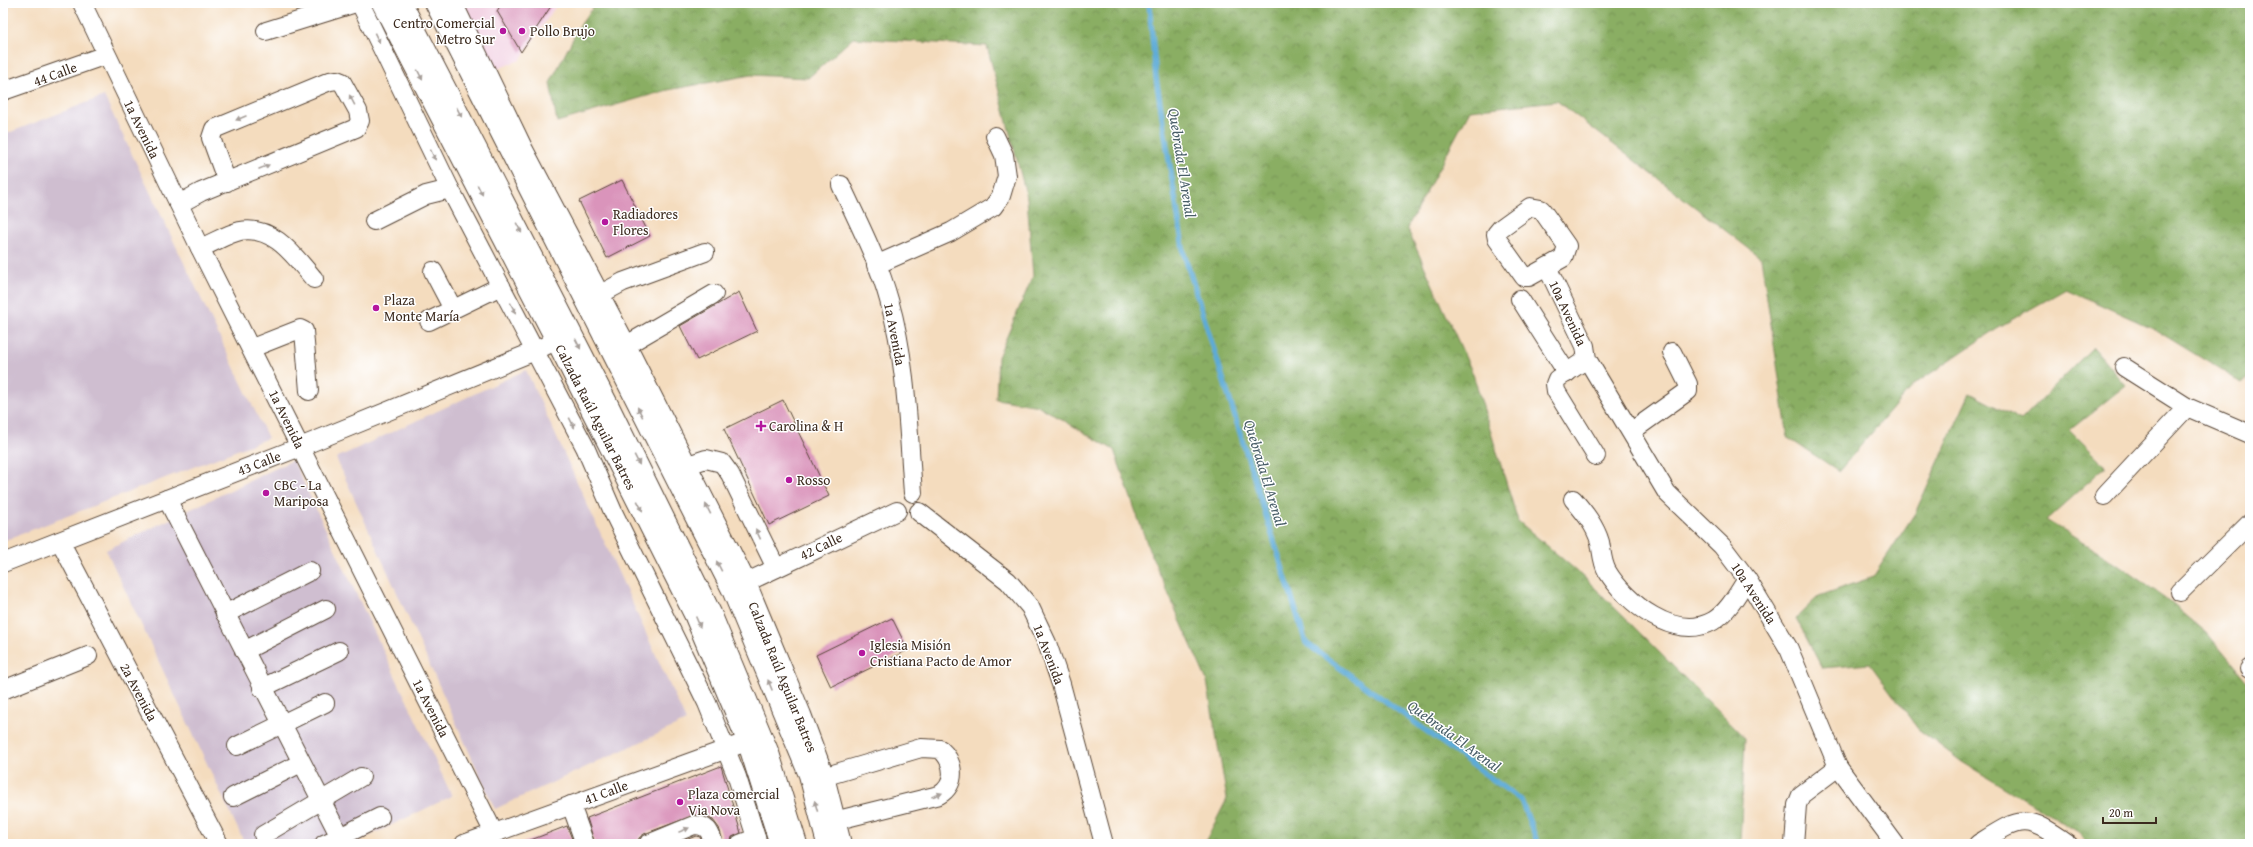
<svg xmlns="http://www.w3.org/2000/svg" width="2253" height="847" viewBox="0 0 2253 847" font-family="'Gentium Book Plus',serif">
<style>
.built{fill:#f2d0e2}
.industrial{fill:#cfbed0}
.forest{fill:url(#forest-crowns);stroke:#626c40}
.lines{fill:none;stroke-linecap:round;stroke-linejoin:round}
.stream{stroke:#5dabd7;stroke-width:5.5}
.building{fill:#da94bb}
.minor-casing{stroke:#574536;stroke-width:20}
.highway-casing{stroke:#574536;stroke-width:24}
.minor{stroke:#fff;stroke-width:18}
.highway{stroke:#fff;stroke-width:22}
.oneway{fill:#a79f9a}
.poi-dot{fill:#b5179e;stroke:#fff;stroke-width:1.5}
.labels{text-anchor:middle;stroke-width:3;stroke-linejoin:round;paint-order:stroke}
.poi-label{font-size:14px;fill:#3b2a1e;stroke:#fff;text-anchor:start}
.street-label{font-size:14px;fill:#3b2a1e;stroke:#fff}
.water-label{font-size:15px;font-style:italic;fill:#495e68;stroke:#fff}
</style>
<defs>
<pattern id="forest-crowns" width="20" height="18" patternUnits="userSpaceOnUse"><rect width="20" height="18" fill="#8aae63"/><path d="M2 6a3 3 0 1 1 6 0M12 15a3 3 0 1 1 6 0" fill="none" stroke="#728e51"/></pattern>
</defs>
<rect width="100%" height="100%" fill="#fff"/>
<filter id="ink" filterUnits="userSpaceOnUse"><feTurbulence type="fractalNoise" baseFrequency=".025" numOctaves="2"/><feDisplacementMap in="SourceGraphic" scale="8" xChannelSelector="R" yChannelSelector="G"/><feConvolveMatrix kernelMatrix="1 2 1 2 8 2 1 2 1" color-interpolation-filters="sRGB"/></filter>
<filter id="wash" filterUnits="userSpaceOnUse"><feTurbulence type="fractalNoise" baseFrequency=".012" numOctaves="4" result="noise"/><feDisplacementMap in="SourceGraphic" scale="16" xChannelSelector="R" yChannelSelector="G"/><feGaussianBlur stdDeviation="0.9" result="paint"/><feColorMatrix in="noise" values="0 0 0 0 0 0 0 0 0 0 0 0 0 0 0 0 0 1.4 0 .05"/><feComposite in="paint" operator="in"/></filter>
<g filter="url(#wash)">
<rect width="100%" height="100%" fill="#f4dcbe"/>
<path class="built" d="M455,3H558L520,60L485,74Z"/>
<g class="industrial">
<path d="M104,96L268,438L3,541V135Z"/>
<path d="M526,370L686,721L495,809L336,458Z"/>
<path d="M293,460L452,796L352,844H245L106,550Z"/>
</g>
<g class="forest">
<path d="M596,3H2250V376L2242,383L2154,329L2066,289L1997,328L1912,386L1839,471L1788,438L1761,258L1557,101L1470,110L1407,228L1473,374L1518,521L1584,577L1745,738L1740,844H1204L1227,799L1207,681L1150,552L1114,450L1039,406L996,399L998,357L1033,276L1027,198L987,46L853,38L808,78L751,75L668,90L557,122L550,83L579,27Z"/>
<path d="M2093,347L2126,385L2070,430L2106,466L2046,520L2106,557L2164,597L2207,633L2250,685V844H2087L2080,833L1962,762L1918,729L1870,664L1822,668L1796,618L1819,596L1873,577L1915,513L1970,393L2021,420Z"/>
</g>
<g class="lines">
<path class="stream" d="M1149,3L1156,78L1184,254L1306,643L1521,800L1538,844"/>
</g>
<g id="blocks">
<g class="building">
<path d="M502,3H553L521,52L497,11Z"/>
<path d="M622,180L650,236L607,258L579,201Z"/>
<path d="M739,292L757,331L697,360L680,326Z"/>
<path d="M783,400L829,496L769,525L724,429Z"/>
<path d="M892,618L908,650L831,687L816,655Z"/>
<path d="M721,766L741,833L732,837L730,844H724L719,828L713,820L705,816L695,815L644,834L639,838L638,844H595L587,818Z"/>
<path d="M567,826L574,844H523V843Z"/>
<path d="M696,836L700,837L703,844H676Z"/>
</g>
</g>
</g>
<g filter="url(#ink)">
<use href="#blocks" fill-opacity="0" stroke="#574536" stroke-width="1"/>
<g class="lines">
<defs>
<g id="minor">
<path d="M82,3L200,248L494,833"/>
<path d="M360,3L450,189L585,447L614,514L707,703L737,777L758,844"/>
<path d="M403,3L609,404L712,613L770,753L798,844"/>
<path d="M434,3L731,590L808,775L826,844"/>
<path d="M266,31L356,3"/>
<path d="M3,91L106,55"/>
<path d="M841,185C858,222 878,260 889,300C907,362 908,429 913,493"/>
<path d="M179,204L201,192L356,128L360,121L358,111L342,82L337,80L330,81L214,129L211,138L227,182"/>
<path d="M1530,207L1541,209L1567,246L1563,258L1529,277H1524L1497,239L1496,234L1501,228Z"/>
<path d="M374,221L426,195L450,189"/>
<path d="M200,248C213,243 227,234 240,231C274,225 295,257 314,279"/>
<path d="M876,265L951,232L993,207L1001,196L1007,176L1004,155L995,136"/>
<path d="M1547,267L1585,346L1587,359L1667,493L1722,546L1747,579L1789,649L1838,767L1895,844"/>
<path d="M433,271L453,309"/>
<path d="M597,296L623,282L705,252"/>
<path d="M1520,299L1567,373"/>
<path d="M429,321L501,286"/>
<path d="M625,346L714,294"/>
<path d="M252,348L300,329L304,331L309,391"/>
<path d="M1587,359L1557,379L1555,384L1556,391L1596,456"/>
<path d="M2124,367L2187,407"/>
<path d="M1632,431L1688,391V384L1672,352"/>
<path d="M685,466L706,459L722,463L730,474L776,568"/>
<path d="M2104,496L2187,407L2250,434"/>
<path d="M167,499L340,837L380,817"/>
<path d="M1573,499C1584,512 1595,525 1600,542C1602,552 1602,562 1607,571C1626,603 1675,642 1713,621C1728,612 1738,593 1747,579"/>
<path d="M919,512L1008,581L1030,607L1047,643L1061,684L1104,844"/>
<path d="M60,541L219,844"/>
<path d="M3,563L300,447L535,351L557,340"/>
<path d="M745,583L897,511"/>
<path d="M2180,592L2250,523"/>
<path d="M225,614L310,571"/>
<path d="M244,651L326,609"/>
<path d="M2249,669L2250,668"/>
<path d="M262,688L339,651"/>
<path d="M3,690L88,656"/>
<path d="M237,746L325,703"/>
<path d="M823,777L921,748L940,749C955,762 957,785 939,795L834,821"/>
<path d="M233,797L301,763"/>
<path d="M571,805L585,844"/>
<path d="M263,835L361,777"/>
<path d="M324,844L340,837"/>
<path d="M464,844L738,745"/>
<path d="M648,844L694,825C708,825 710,832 714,844"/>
<path d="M740,844L756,838"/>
<path d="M1794,844L1797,805L1801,795L1838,767"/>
<path d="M1978,844C2021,817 2024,813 2068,844"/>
</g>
<g id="highway">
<path d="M383,3L557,340L695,614L748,740L781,844"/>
<path d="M451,3L522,150L625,346L745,583L800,715L823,777L840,844"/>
</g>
</defs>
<use href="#minor" class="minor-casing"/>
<use href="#highway" class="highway-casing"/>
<use href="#minor" class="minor"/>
<use href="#highway" class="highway"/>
</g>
<defs><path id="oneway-solid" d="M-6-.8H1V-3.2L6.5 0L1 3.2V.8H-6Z"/></defs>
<g class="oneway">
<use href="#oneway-solid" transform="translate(377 38) rotate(64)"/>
<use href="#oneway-solid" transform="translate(420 75) rotate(63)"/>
<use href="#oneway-solid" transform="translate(352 100) rotate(-118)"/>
<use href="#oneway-solid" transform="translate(459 112) rotate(63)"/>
<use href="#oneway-solid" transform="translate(241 118) rotate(157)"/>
<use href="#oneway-solid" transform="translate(433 155) rotate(64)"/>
<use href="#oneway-solid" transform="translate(264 167) rotate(-22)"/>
<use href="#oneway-solid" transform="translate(480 190) rotate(63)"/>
<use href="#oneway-solid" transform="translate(519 228) rotate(62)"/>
<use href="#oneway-solid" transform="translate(513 308) rotate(63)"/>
<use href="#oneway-solid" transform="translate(578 344) rotate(63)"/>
<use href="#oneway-solid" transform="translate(640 412) rotate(-117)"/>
<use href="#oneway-solid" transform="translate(572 423) rotate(63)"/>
<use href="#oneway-solid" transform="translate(637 460) rotate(63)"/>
<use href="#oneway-solid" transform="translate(640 506) rotate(63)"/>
<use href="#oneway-solid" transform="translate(708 509) rotate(-117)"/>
<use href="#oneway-solid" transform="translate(758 534) rotate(-115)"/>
<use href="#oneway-solid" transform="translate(719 566) rotate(-117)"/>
<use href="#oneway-solid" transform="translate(698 622) rotate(67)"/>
<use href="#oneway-solid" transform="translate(770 685) rotate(-112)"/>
<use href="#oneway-solid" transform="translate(937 795) rotate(-20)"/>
<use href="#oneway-solid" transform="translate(816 806) rotate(-105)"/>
<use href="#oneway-solid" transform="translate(684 830) rotate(-22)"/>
</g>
</g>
<g class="poi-dot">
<circle cx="503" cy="31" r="4"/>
<circle cx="522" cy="31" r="4"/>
<circle cx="605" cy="222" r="4"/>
<circle cx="376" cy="308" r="4"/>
<path d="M759 420h4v4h4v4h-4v4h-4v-4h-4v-4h4z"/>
<circle cx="789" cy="480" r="4"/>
<circle cx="266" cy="493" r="4"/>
<circle cx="862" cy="653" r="4"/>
<circle cx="680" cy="802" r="4"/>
</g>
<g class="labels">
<g class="poi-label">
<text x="495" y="28" text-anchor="end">Centro Comercial<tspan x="495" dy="16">Metro Sur</tspan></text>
<text x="530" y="36">Pollo Brujo</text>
<text x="613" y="219">Radiadores<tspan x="613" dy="16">Flores</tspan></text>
<text x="384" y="305">Plaza<tspan x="384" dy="16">Monte María</tspan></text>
<text x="769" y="431">Carolina &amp; H</text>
<text x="797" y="485">Rosso</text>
<text x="274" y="490">CBC - La<tspan x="274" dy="16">Mariposa</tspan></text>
<text x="870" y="650">Iglesia Misión<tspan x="870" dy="16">Cristiana Pacto de Amor</tspan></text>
<text x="688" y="799">Plaza comercial<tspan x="688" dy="16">Via Nova</tspan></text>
</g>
<g class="street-label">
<text transform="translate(55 74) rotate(-20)" y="5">44 Calle</text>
<text transform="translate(142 129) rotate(64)" y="5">1a Avenida</text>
<text transform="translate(1568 313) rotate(65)" y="5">10a Avenida</text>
<text transform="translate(895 334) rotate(79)" y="5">1a Avenida</text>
<text transform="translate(596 417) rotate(63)" y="5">Calzada Raúl Aguilar Batres</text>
<text transform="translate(287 419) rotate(64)" y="5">1a Avenida</text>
<text transform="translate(259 463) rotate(-21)" y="5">43 Calle</text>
<text transform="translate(821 546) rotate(-26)" y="5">42 Calle</text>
<text transform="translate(1754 593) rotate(57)" y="5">10a Avenida</text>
<text transform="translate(1049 654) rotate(69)" y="5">1a Avenida</text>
<text transform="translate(783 677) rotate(68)" y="5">Calzada Raúl Aguilar Batres</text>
<text transform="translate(139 692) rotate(62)" y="5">2a Avenida</text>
<text transform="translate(431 708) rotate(63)" y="5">1a Avenida</text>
<text transform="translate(606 792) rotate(-20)" y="5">41 Calle</text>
</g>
<g class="water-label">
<text transform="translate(1182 163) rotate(81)" y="5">Quebrada El Arenal</text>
<text transform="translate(1265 473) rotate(73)" y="5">Quebrada El Arenal</text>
<text transform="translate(1454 736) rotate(36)" y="5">Quebrada El Arenal</text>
</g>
</g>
<rect width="2253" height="847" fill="none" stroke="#fff" stroke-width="16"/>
<path d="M2103 817v6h53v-6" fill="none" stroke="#3b2a1e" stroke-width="2"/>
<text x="2109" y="817" font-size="12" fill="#3b2a1e" stroke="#ffffff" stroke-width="3" paint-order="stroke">20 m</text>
</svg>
